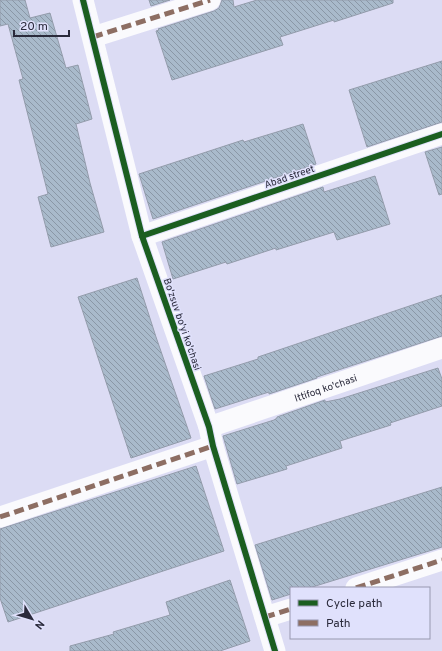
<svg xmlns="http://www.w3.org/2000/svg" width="442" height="651" viewBox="0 0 442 651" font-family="Overpass,sans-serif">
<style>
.building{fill:url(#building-back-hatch);stroke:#939cab}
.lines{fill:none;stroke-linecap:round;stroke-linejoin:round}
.street{stroke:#fafafd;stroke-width:21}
.quiet{stroke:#8d6e63;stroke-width:5;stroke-dasharray:10 5;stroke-linecap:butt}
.cycleway-casing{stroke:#e0e1fc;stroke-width:8}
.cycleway{stroke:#1b5e20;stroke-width:6}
.labels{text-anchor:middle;stroke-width:3;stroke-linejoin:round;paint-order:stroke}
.street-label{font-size:10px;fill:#2a2a3b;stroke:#e0e1fc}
</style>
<defs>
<pattern id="building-back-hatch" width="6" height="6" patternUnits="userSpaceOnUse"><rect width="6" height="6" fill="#a9bacb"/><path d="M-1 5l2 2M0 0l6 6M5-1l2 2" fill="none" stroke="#8a97a6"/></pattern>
</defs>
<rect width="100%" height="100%" fill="#dcdcf4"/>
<g class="building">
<path d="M0,0H25L30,18L50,13L66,68L78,65L92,119L76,124L90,183L104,232L51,247L38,197L48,194L19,80L23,79L8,24L0,26Z"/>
<path d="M149,0H170L151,6Z"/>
<path d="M222,0H233L234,7L257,0H393V3L334,22V20L280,37L283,45L172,80L156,31L159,30L158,29L214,11L219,8Z"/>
<path d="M442,61V122L367,147L349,90Z"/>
<path d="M303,124L316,164L153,219L139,174L243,140L244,142Z"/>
<path d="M442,147V194L439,195L425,152Z"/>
<path d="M375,176L390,224L337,240L334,232L276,250V248L227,264L226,262L173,279L162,242L323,187L324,192Z"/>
<path d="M137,278L156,337L191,438L131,458L78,297Z"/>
<path d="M442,295V336L317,377V378L269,394V392L215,409L204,376L258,359V357Z"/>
<path d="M438,368L442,379V406L390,423L391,425L340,441L342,448L286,466L287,469L237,484L223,436L274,420L277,418V417L325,400V402L340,399Z"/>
<path d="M196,466L224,551L8,622L0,598V529Z"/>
<path d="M442,487V547L309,588H291V594L272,600L255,545Z"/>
<path d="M230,580L250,641L220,651H70V646L114,634L113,632L170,615L166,602Z"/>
</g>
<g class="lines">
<g class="street">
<path d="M83,0L142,236L209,427L213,446L275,651"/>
<path d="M93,37L210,0"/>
<path d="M142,236L442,134"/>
<path id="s1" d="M209,427L442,348"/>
<path d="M0,517L213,446"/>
<path d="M356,588L442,560"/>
<path d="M265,617L291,609"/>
</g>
<g class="quiet">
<path d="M93,37L210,0"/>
<path d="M0,517L213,446"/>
<path d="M356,588L442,560"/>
<path d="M265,617L291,609"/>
</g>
<defs>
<g id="cycleway">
<path d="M83,0L142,236L209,427L213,446L275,651"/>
<path d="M142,236L442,134"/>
</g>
</defs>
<use href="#cycleway" class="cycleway-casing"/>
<use href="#cycleway" class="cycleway"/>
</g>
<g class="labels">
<g class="street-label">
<text transform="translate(289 176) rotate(-19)" y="4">Abad street</text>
<text transform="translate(183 324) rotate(71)" y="4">Bo'zsuv bo'yi ko'chasi</text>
<text dy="4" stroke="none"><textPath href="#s1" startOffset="123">Ittifoq ko'chasi</textPath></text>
</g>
</g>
<rect x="290" y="587" width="140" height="52" fill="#e0e1fc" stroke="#9798af"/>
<rect x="298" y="600" width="20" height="6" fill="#1b5e20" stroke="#9798af"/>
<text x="326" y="607" font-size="12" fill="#2a2a3b">Cycle path</text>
<rect x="298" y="620" width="20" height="6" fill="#8d6e63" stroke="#9798af"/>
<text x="326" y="627" font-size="12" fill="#2a2a3b">Path</text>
<g transform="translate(32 619) rotate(128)" stroke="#e0e1fc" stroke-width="3" paint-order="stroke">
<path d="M0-3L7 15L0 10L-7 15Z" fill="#2a2a3b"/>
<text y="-6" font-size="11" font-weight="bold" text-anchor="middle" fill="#2a2a3b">N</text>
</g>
<path d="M14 30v6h55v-6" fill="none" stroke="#2a2a3b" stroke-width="2"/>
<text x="20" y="30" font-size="12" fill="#2a2a3b" stroke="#e0e1fc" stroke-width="3" paint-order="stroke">20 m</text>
</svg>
